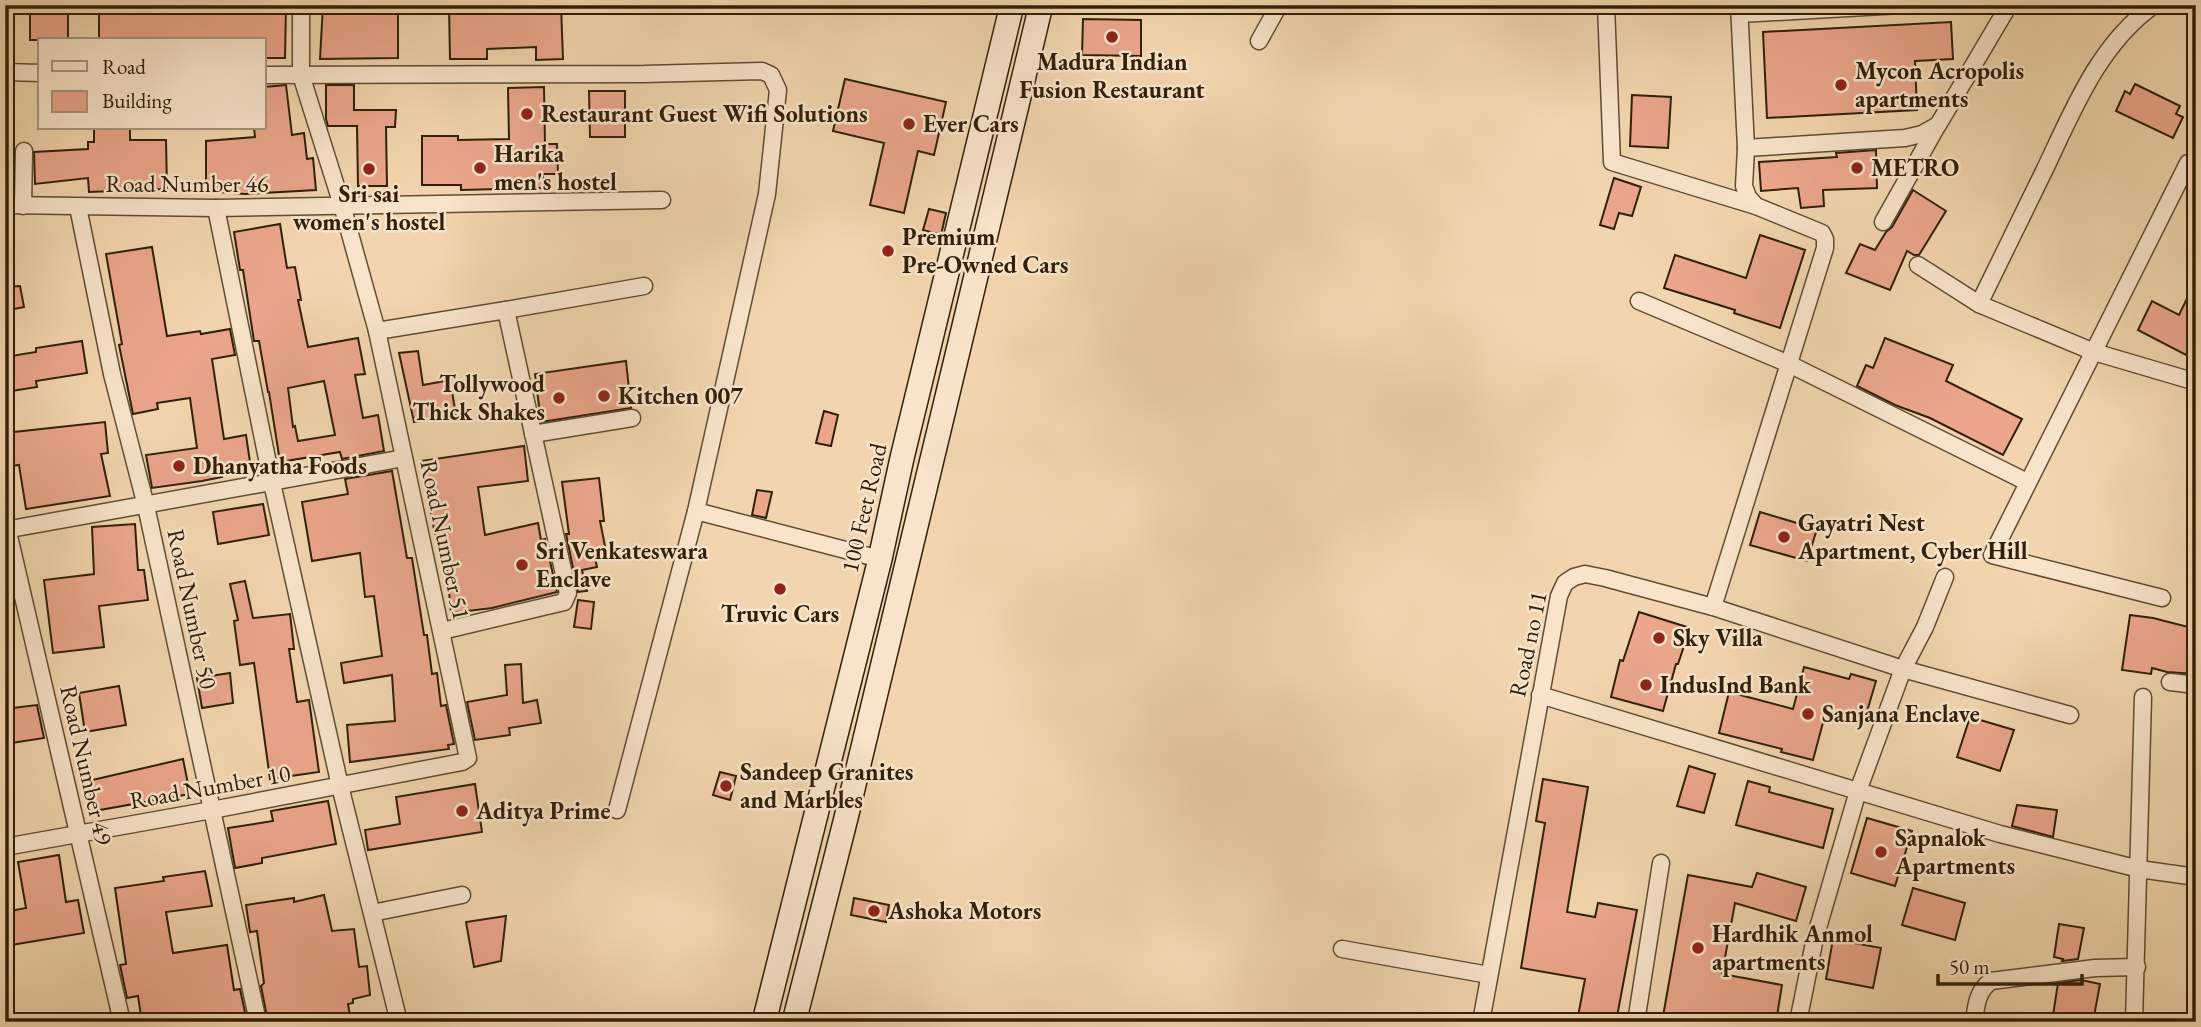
<svg xmlns="http://www.w3.org/2000/svg" width="2201" height="1027" viewBox="0 0 2201 1027" font-family="'EB Garamond',serif">
<style>
.building{fill:#eba68c;stroke:#302009;stroke-width:2;fill-rule:evenodd}
.lines{fill:none;stroke-linecap:round;stroke-linejoin:round}
.street-casing{stroke:#604d32;stroke-width:19}
.secondary-casing{stroke:#302009;stroke-width:26}
.street{stroke:#f7e4ca;stroke-width:16}
.secondary{stroke:#f7e4ca;stroke-width:23}
.poi-dot{fill:#8f2418;stroke:#f7e4ca;stroke-width:2.5}
.labels{text-anchor:middle;stroke-width:5;stroke-linejoin:round;paint-order:stroke}
.poi-label{font-size:24px;font-weight:bold;fill:#302009;stroke:#f7e4ca;text-anchor:start}
.street-label{font-size:24px;fill:#302009;stroke:#f7e4ca}
</style>
<rect width="100%" height="100%" fill="#f2d5ae"/>
<filter id="stains"><feTurbulence type="fractalNoise" baseFrequency=".00286" numOctaves="4"/><feColorMatrix values="0 0 0 0 .2 0 0 0 0 .09 0 0 0 0 .02 0 0 0 .5 -.17"/></filter>
<radialGradient id="worn" r=".72"><stop offset=".6" stop-color="#630" stop-opacity="0"/><stop offset="1" stop-color="#630" stop-opacity=".3"/></radialGradient>
<g class="building">
<rect x="30" y="5" width="38" height="35"/>
<path d="M99,5H286L285,58H264V40H99Z"/>
<path d="M323,5H398V58L320,59Z"/>
<path d="M449,5H561L563,59L536,60V47L487,49V59H450Z"/>
<path d="M1083,19L1141,20V56L1082,55Z"/>
<path d="M1951,22L1953,59L1915,61L1917,110L1767,118L1763,32Z"/>
<path d="M845,79L946,102L934,155L918,151L904,213L870,205L884,143L833,131Z"/>
<path d="M2135,84L2180,106L2176,114L2183,117L2173,138L2116,111L2125,91L2130,94Z"/>
<path d="M286,85L292,135L304,133L307,159L313,158L316,190L245,194L206,191V141L255,137L254,128H264V87Z"/>
<path d="M326,85H354V110H396L395,127H386L387,186H358L357,126H328L326,119Z"/>
<path d="M544,87L545,144H557L558,174H543V188L461,190V185H422V136H458V140L509,139L508,88Z"/>
<path d="M589,91H625V137H590Z"/>
<path d="M1632,95L1671,97L1668,148L1630,146Z"/>
<path d="M94,128H130V140H166L167,189L89,192L88,178L35,184L34,152L88,149V142H94Z"/>
<path d="M1876,150L1877,188L1823,190L1824,206L1801,208L1798,188L1761,191L1759,162L1837,157L1836,153Z"/>
<path d="M1614,178L1641,187L1632,216L1619,213L1614,229L1600,225Z"/>
<path d="M1913,190L1946,211L1919,255H1914L1907,251L1890,290L1846,273L1860,244L1875,250L1886,232L1892,227Z"/>
<path d="M929,209L946,213L941,235L923,230Z"/>
<path d="M280,224L287,268L295,267L301,300H298L308,347L358,338L365,374L355,375L363,418L378,415L384,451L342,459L340,452L280,462L269,392H268L259,341H254L243,270H240L234,232ZM324,381L335,435L298,441L295,426L293,427L288,388Z"/>
<path d="M1760,235L1805,250L1780,328L1734,313L1735,310L1664,288L1675,255L1746,278Z"/>
<path d="M152,247L167,336L200,331L201,334L230,329L235,355L212,359L224,439L246,435L251,469L221,473L222,477L202,481L152,488L146,455L197,448L190,398L157,403L158,409L133,414L119,345L122,344L106,254Z"/>
<path d="M2196,280V336L2186,355L2138,330L2152,301L2179,315Z"/>
<path d="M20,286L24,307L5,311V287Z"/>
<path d="M1885,338L1953,365L1946,381L2022,419L2003,455L1930,418L1895,405L1857,386L1866,365L1873,368Z"/>
<path d="M82,341L87,373L36,381L37,387L5,392V357L36,352V348Z"/>
<path d="M418,351L423,385L450,380L456,415L414,422L399,353Z"/>
<path d="M626,361L631,408L541,422L535,374Z"/>
<path d="M824,411L838,415L831,446L816,443Z"/>
<path d="M105,422L108,453L101,454L110,496L26,509L19,465L5,467V433Z"/>
<path d="M524,446L528,481L478,487L485,535L538,523L541,540L545,539L557,592L492,608L451,613L447,570L444,571L439,534H435L421,461Z"/>
<path d="M392,471L407,558H412L424,635H427L432,674L437,673L441,706L446,705L454,744L448,745L449,749L350,762L347,725L395,721L392,675L344,683L341,663L382,656L374,596L365,597L360,553L312,561L302,502L348,494L345,479Z"/>
<path d="M599,478L604,521H600L607,556L595,558L597,567L582,570L587,591L578,592L566,534H569L562,482Z"/>
<path d="M757,490L772,492L766,518L752,515Z"/>
<path d="M263,504L269,535L218,544L213,512Z"/>
<path d="M1760,512L1817,529L1807,561L1750,545Z"/>
<path d="M135,524L138,570H144L148,600L99,606L104,647L53,653L44,580L94,574L92,527Z"/>
<path d="M245,581L253,618L290,614L294,649H289L297,702L309,700L319,772L270,779L254,663L240,665L234,621L238,620L230,584Z"/>
<path d="M578,600L594,602L591,629L574,627Z"/>
<path d="M1639,612L1690,628L1678,664H1676L1663,711L1611,697L1620,660L1623,661Z"/>
<path d="M2130,615L2153,618L2196,629V674L2167,672L2152,668L2151,674L2122,670Z"/>
<path d="M521,664L523,703L537,700L541,723L509,728L510,735L475,740L467,702L507,695L505,665Z"/>
<path d="M1804,667L1849,679L1851,674L1876,681L1863,725L1825,715L1813,760L1781,752L1782,749L1719,733L1729,692L1793,709Z"/>
<path d="M230,673L233,703L202,708L197,678Z"/>
<path d="M119,686L126,725L85,732L79,693Z"/>
<path d="M37,705L44,738L5,744V709Z"/>
<path d="M1970,717L2014,730L2000,771L1957,757Z"/>
<path d="M183,759L190,794L94,811L88,781Z"/>
<path d="M1689,766L1715,774L1704,813L1677,806Z"/>
<path d="M720,772L736,776L730,800L713,795Z"/>
<path d="M1543,779L1588,787L1567,912L1595,917L1598,903L1637,910L1616,1022H1577L1585,979L1521,968L1545,823L1536,821Z"/>
<path d="M1748,781L1770,787L1769,792L1833,809L1823,848L1736,825Z"/>
<path d="M475,784L482,832L368,850L365,830L400,824L396,797Z"/>
<path d="M328,801L336,844L262,858V863L235,868L228,828L273,821L271,811Z"/>
<path d="M2017,805L2057,810L2053,837L2012,826Z"/>
<path d="M1867,818L1912,831L1895,886L1851,873Z"/>
<path d="M59,855L66,902L78,900L84,933L5,946V912L26,908L18,862Z"/>
<path d="M205,871L212,906L166,912L173,953L227,945L234,990L240,989L247,1022H142L138,996L127,998L120,965L126,964L115,888L164,881L163,877Z"/>
<path d="M1757,873L1806,887L1796,921L1735,903L1722,974L1782,985L1776,1022H1662L1688,875L1752,887Z"/>
<path d="M1913,888L1965,903L1955,940L1902,925Z"/>
<path d="M324,895L332,931L354,929L359,967L367,966L370,995L353,999V1003L348,1004L351,1022H268L261,986L264,983L257,931L250,932L246,905L294,898V902Z"/>
<path d="M854,898L889,905L886,922L851,915Z"/>
<path d="M506,916L501,961L474,967L466,922Z"/>
<path d="M2059,924L2084,928L2078,959L2062,961L2063,959L2054,957Z"/>
<path d="M1833,939L1881,948L1873,988L1826,979Z"/>
<path d="M2081,980L2100,984L2093,1022H2052L2058,983Z"/>
</g>
<g class="lines">
<defs>
<g id="street">
<path d="M1606,5L1612,162L1756,206"/>
<path d="M1740,14L1901,5"/>
<path d="M1259,41L1279,5"/>
<path d="M5,72L40,73"/>
<path d="M264,75L644,74L762,71L771,75L778,90L767,194L696,511L880,559"/>
<path d="M1746,148L1905,138L1922,134L1938,125L2009,5"/>
<path d="M5,205L216,208L662,200"/>
<path d="M23,206L24,151"/>
<path d="M78,207L112,374L146,506L258,1022"/>
<path d="M216,208L272,483L340,786L399,1022"/>
<path d="M1883,222L1937,126"/>
<path d="M1918,265L1979,304L2094,352L2196,382"/>
<path d="M1639,301L1789,364L2027,482"/>
<path d="M1979,304C2001,259 2023,214 2045,169C2073,110 2099,44 2154,5"/>
<path d="M506,310L644,286"/>
<path d="M377,331L506,310L568,593L564,602L442,631"/>
<path d="M533,434L632,418"/>
<path d="M5,519L122,1022"/>
<path d="M5,530L404,458"/>
<path d="M2162,598L1992,555L2188,163"/>
<path d="M1713,607L1825,248V239L1822,233L1756,206L1748,197L1744,186L1746,148L1739,5"/>
<path d="M2170,682L2196,685"/>
<path d="M1540,695L2000,834L2139,869L2196,877"/>
<path d="M617,810L696,511"/>
<path d="M5,847L212,810L462,762L468,758L377,331L342,205L301,75V5"/>
<path d="M372,913L462,895"/>
<path d="M1342,949L1489,975"/>
<path d="M1481,1022L1559,596L1565,583L1574,577L1585,574L1605,578L1713,607L1903,669L2070,715"/>
<path d="M1636,1022L1661,863"/>
<path d="M1798,1022L1815,938L1858,791L1903,669L1925,627L1945,577"/>
<path d="M1974,1022C1976,1006 1977,991 1991,981L2095,968L2137,967"/>
<path d="M2134,1022L2143,697"/>
</g>
<g id="secondary">
<path d="M764,1022L880,559L902,458L1012,5"/>
<path d="M794,1022L846,818L1041,5"/>
</g>
</defs>
<use href="#street" class="street-casing"/>
<use href="#secondary" class="secondary-casing"/>
<use href="#street" class="street"/>
<use href="#secondary" class="secondary"/>
</g>
<g class="poi-dot">
<circle cx="1112" cy="37" r="7"/>
<circle cx="1841" cy="85" r="7"/>
<circle cx="527" cy="114" r="7"/>
<circle cx="909" cy="124" r="7"/>
<circle cx="480" cy="168" r="7"/>
<circle cx="1857" cy="168" r="7"/>
<circle cx="369" cy="169" r="7"/>
<circle cx="888" cy="251" r="7"/>
<circle cx="604" cy="396" r="7"/>
<circle cx="559" cy="398" r="7"/>
<circle cx="179" cy="466" r="7"/>
<circle cx="1784" cy="537" r="7"/>
<circle cx="522" cy="565" r="7"/>
<circle cx="780" cy="589" r="7"/>
<circle cx="1659" cy="638" r="7"/>
<circle cx="1646" cy="685" r="7"/>
<circle cx="1808" cy="714" r="7"/>
<circle cx="726" cy="786" r="7"/>
<circle cx="462" cy="811" r="7"/>
<circle cx="1881" cy="852" r="7"/>
<circle cx="874" cy="911" r="7"/>
<circle cx="1698" cy="948" r="7"/>
</g>
<g class="labels">
<g class="poi-label">
<text x="1112" y="70" text-anchor="middle">Madura Indian<tspan x="1112" dy="28">Fusion Restaurant</tspan></text>
<text x="1855" y="79">Mycon Acropolis<tspan x="1855" dy="28">apartments</tspan></text>
<text x="541" y="122">Restaurant Guest Wifi Solutions</text>
<text x="923" y="132">Ever Cars</text>
<text x="494" y="162">Harika<tspan x="494" dy="28">men's hostel</tspan></text>
<text x="1871" y="176">METRO</text>
<text x="369" y="202" text-anchor="middle">Sri sai<tspan x="369" dy="28">women's hostel</tspan></text>
<text x="902" y="245">Premium<tspan x="902" dy="28">Pre-Owned Cars</tspan></text>
<text x="545" y="392" text-anchor="end">Tollywood<tspan x="545" dy="28">Thick Shakes</tspan></text>
<text x="618" y="404">Kitchen 007</text>
<text x="193" y="474">Dhanyatha Foods</text>
<text x="1798" y="531">Gayatri Nest<tspan x="1798" dy="28">Apartment, Cyber Hill</tspan></text>
<text x="536" y="559">Sri Venkateswara<tspan x="536" dy="28">Enclave</tspan></text>
<text x="780" y="622" text-anchor="middle">Truvic Cars</text>
<text x="1673" y="646">Sky Villa</text>
<text x="1660" y="693">IndusInd Bank</text>
<text x="1822" y="722">Sanjana Enclave</text>
<text x="740" y="780">Sandeep Granites<tspan x="740" dy="28">and Marbles</tspan></text>
<text x="476" y="819">Aditya Prime</text>
<text x="1895" y="846">Sapnalok<tspan x="1895" dy="28">Apartments</tspan></text>
<text x="888" y="919">Ashoka Motors</text>
<text x="1712" y="942">Hardhik Anmol<tspan x="1712" dy="28">apartments</tspan></text>
</g>
<g class="street-label">
<text x="187" y="192">Road Number 46</text>
<text transform="translate(864 508) rotate(-77)" y="8">100 Feet Road</text>
<text transform="translate(445 540) rotate(78)" y="8">Road Number 51</text>
<text transform="translate(192 609) rotate(78)" y="8">Road Number 50</text>
<text transform="translate(1528 644) rotate(-78)" y="8">Road no 11</text>
<text transform="translate(86 765) rotate(77)" y="8">Road Number 49</text>
<text transform="translate(210 787) rotate(-10)" y="8">Road Number 10</text>
</g>
</g>
<rect width="2201" height="1027" fill="none" stroke="#f2d5ae" stroke-width="28"/>
<rect x="7" y="7" width="2187" height="1013" fill="none" stroke="#302009" stroke-width="3.5"/>
<rect x="14" y="14" width="2173" height="999" fill="none" stroke="#302009" stroke-width="2"/>
<rect x="38" y="38" width="228" height="91" fill="#f7e4ca" stroke="#a7967d" stroke-width="2"/>
<rect x="52" y="61" width="35" height="10" fill="#f7e4ca" stroke="#a7967d" stroke-width="2"/>
<text x="102" y="74" font-size="21" fill="#302009">Road</text>
<rect x="52" y="91" width="35" height="21" fill="#eba68c" stroke="#a7967d" stroke-width="2"/>
<text x="102" y="108" font-size="21" fill="#302009">Building</text>
<path d="M1938 974v10h144v-10" fill="none" stroke="#302009" stroke-width="3.5"/>
<text x="1949" y="974" font-size="21" fill="#302009" stroke="#f7e4ca" stroke-width="5" paint-order="stroke">50 m</text>
<rect width="100%" height="100%" filter="url(#stains)"/>
<rect width="100%" height="100%" fill="url(#worn)"/>
</svg>
